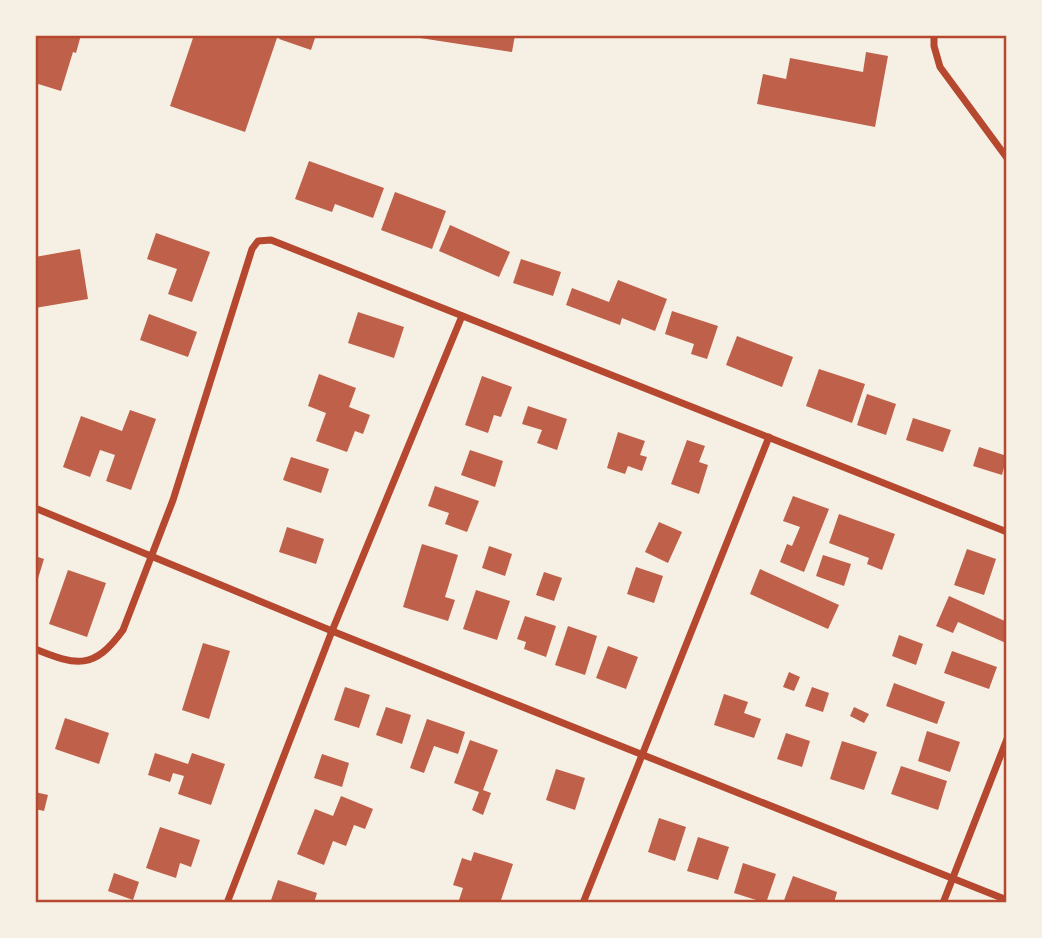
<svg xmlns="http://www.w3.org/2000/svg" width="1042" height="938" viewBox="0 0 1042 938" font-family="Spectral,serif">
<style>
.building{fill:#bf614a}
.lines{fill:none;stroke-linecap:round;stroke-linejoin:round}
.minor{stroke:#b5482f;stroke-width:7}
.neatline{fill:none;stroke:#b5482f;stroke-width:2.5}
</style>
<rect width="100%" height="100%" fill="#f6efe4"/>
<g class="building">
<path d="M35,35H81L76,53L73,52L61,91L35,83Z"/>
<path d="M194,35H278L245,132L170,106Z"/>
<path d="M281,35H316L311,50L279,39Z"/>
<path d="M421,35H515L512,52L420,38Z"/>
<path d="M866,52L888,56L875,127L757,104L763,74L786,79L790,58L863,72Z"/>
<path d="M309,161L384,188L373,218L335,204L332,212L295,199Z"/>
<path d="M395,192L446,211L432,249L381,230Z"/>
<path d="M450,225L510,252L499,277L439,251Z"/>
<path d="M156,233L210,252L192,302L168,294L177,269L147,259Z"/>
<path d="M80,249L88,299L35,308V257Z"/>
<path d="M521,259L561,272L553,296L513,283Z"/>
<path d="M618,280L667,299L655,331L622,318L620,325L566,305L572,288L609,302Z"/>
<path d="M672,311L718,326L707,359L691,354L694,344L665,334Z"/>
<path d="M358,312L404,327L394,358L348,343Z"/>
<path d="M149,314L197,332L188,357L140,340Z"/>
<path d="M737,336L793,357L782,387L726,365Z"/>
<path d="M819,369L865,384L852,423L806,406Z"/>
<path d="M319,374L356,388L349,407L370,415L363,434L355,431L347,452L316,441L326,413L308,406Z"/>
<path d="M482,376L512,387L501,417L494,415L488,433L465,425Z"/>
<path d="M867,394L896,404L886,435L857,425Z"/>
<path d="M528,406L567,419L557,450L537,443L542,430L522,424Z"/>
<path d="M130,410L156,419L131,490L106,481L115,455L100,450L90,477L63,467L81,416L122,431Z"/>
<path d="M913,418L951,430L943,452L906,440Z"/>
<path d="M618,432L645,441L640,455L647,457L642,471L628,466L625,474L607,468Z"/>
<path d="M687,440L705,446L699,462L708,465L699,494L671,484Z"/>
<path d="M979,447L1007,456L1002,475L973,466Z"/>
<path d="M470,450L503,461L495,487L461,475Z"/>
<path d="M291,457L329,469L321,493L283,480Z"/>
<path d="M435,486L479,501L467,532L445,524L449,513L428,506Z"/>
<path d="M793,496L829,509L804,572L780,562L787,544L792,546L800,527L783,521Z"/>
<path d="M839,514L895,534L882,570L867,564L869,558L829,543Z"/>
<path d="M659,522L682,532L668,563L645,552Z"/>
<path d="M287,527L324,539L316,564L279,552Z"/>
<path d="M422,544L458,555L445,597L455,600L448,621L403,607Z"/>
<path d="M489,546L512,554L505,576L482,568Z"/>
<path d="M967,549L996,559L984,595L954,585Z"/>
<path d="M823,555L851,564L844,586L816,576Z"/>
<path d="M35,556L44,559L36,585H35Z"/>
<path d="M636,567L663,576L654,603L627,594Z"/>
<path d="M760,569L839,605L828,629L750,594Z"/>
<path d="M68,570L106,583L87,637L49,624Z"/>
<path d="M544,572L562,578L554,601L536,595Z"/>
<path d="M476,590L510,601L497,640L463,629Z"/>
<path d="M949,596L1007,622L1006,643L958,622L953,633L936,626Z"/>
<path d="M525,616L556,626L546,657L524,649L526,642L517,639Z"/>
<path d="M568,626L597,636L585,675L555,665Z"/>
<path d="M899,635L923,644L916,665L892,656Z"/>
<path d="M203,643L230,651L209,719L182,710Z"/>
<path d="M608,646L638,657L626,689L596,678Z"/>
<path d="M952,651L997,667L989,689L944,673Z"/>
<path d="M789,672L800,677L794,691L783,687Z"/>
<path d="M894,683L945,702L937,724L886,706Z"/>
<path d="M345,687L370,695L359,728L334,720Z"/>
<path d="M812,687L829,693L823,712L805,706Z"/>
<path d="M724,694L748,702L744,713L761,719L754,738L714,725Z"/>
<path d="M386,707L411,715L402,744L376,735Z"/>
<path d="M854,707L869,714L864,723L850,716Z"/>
<path d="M65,718L109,733L99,764L55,749Z"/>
<path d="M427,719L465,732L458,754L434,746L424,773L410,768Z"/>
<path d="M927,731L960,742L950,772L918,761Z"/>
<path d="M786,733L810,741L802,767L777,759Z"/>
<path d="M470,740L498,750L483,790L491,793L483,815L472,810L479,792L454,783Z"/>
<path d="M842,741L877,752L864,790L830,779Z"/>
<path d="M155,753L188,764L192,753L225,764L211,805L178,794L184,776L173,773L170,782L148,775Z"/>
<path d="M322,754L349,763L342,787L314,778Z"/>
<path d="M901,766L947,781L938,810L891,794Z"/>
<path d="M556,769L585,778L575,810L546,800Z"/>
<path d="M35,792L48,795L44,811L35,809Z"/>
<path d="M341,796L373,809L365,829L354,825L346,846L333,841L324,865L297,854L315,809L333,816Z"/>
<path d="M659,818L686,827L675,861L648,852Z"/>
<path d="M160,827L200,840L191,867L180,863L176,878L146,868Z"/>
<path d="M698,837L729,847L718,880L687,871Z"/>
<path d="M474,852L513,864L500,903H458L463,888L453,885L462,858L471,861Z"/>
<path d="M743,863L776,874L766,903L734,893Z"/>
<path d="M114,873L139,882L133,900L108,891Z"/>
<path d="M793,876L837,892L834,903H783Z"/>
<path d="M278,880L317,893L314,903H270Z"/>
</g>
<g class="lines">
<g class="minor">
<path d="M934,35V46L940,67L1007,158"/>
<path d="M35,508L332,631L1007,900"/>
<path d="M35,649C77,666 94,670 123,630L173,500L252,249L258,241L271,240L1007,532"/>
<path d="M227,903L332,631L462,316"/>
<path d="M583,903L769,437"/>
<path d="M943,903L1007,739"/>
</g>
</g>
<rect width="1042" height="938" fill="none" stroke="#f6efe4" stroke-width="74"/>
<rect x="37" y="37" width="968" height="864" class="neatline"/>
</svg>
